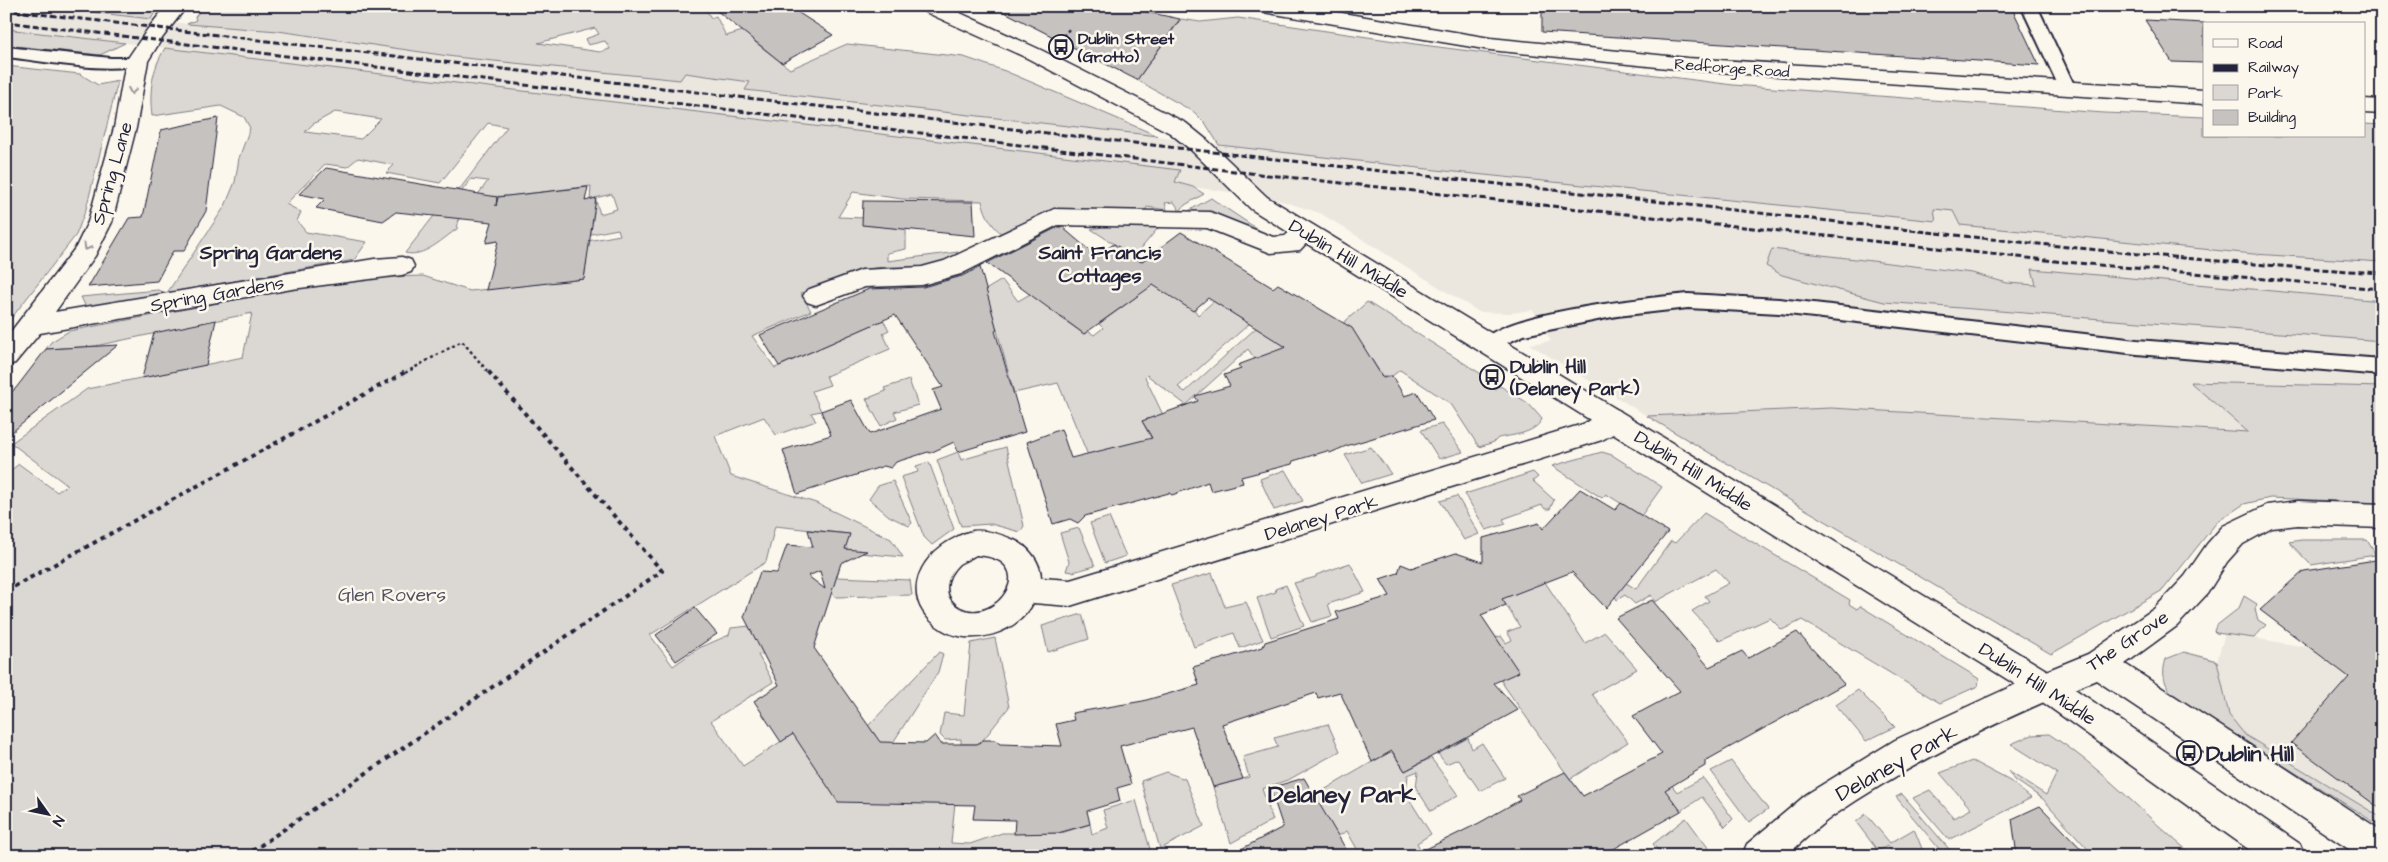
<svg xmlns="http://www.w3.org/2000/svg" width="2388" height="862" viewBox="0 0 2388 862" font-family="'Architects Daughter',sans-serif">
<style>
.built{fill:#ebe7df}
.green{fill:#dbd8d3;stroke:#7e7d87;fill-rule:evenodd}
.building{fill:#c6c2c0;stroke:#22223b;fill-rule:evenodd}
.lines{fill:none;stroke-linecap:round;stroke-linejoin:round}
.service-casing{stroke:#22223b;stroke-width:4}
.minor-casing{stroke:#22223b;stroke-width:3}
.tertiary-casing{stroke:#22223b;stroke-width:3}
.path-far1{stroke:#22223b;stroke-width:2.5;stroke-dasharray:3 3;stroke-linecap:butt}
.path{stroke:#22223b;stroke-width:4;stroke-dasharray:4.5 4.5;stroke-linecap:butt}
.service{fill:#fbf7ec;fill-rule:evenodd}
.minor{fill:#fbf7ec;fill-rule:evenodd}
.tertiary{fill:#fbf7ec;fill-rule:evenodd}
.rail{stroke:#22223b;stroke-width:3;stroke-dasharray:6 3;stroke-linecap:butt}
.oneway{stroke:#99979c}
.labels{text-anchor:middle;stroke-width:5;stroke-linejoin:round;paint-order:stroke}
.far-poi-label{font-size:16px;font-weight:bold;fill:#22223b;stroke:#fbf7ec;text-anchor:start}
.far-street-label{font-size:16px;fill:#22223b;stroke:#fbf7ec}
.street-label{font-size:19px;fill:#22223b;stroke:#fbf7ec}
.poi-label{font-size:19px;font-weight:bold;fill:#22223b;stroke:#fbf7ec;text-anchor:start}
.park-label{font-size:19px;fill:#505061;stroke:#fbf7ec}
.neighbourhood-label{font-size:20px;font-weight:bold;fill:#22223b;stroke:#fbf7ec}
.near-poi-label{font-size:22px;font-weight:bold;fill:#22223b;stroke:#fbf7ec;text-anchor:start}
.near-street-label{font-size:22px;fill:#22223b;stroke:#fbf7ec}
.near-neighbourhood-label{font-size:24px;font-weight:bold;fill:#22223b;stroke:#fbf7ec}
</style>
<rect width="100%" height="100%" fill="#fbf7ec"/>
<filter id="ink" filterUnits="userSpaceOnUse"><feTurbulence type="fractalNoise" baseFrequency=".02" numOctaves="2"/><feDisplacementMap in="SourceGraphic" scale="10" xChannelSelector="R" yChannelSelector="G"/><feConvolveMatrix kernelMatrix="1 2 1 2 8 2 1 2 1" color-interpolation-filters="sRGB"/></filter>
<g filter="url(#ink)">
<g class="built">
<path d="M6,6H159L152,19L187,24L215,12L536,43L600,52L764,49L790,69L847,44L964,57L1005,71L1158,136L1227,146L1273,128L2382,220V490L1726,464L1529,344L1551,341L1533,310L1510,313L1479,312L1320,213L1272,198L1193,187L1154,197L1049,194L973,202L643,149L155,65L165,48L158,47L125,43L105,53L6,42Z"/>
<path d="M2225,633L2335,652L2382,694V818L2245,735L2229,716L2217,661Z"/>
</g>
<g class="green">
<path d="M39,6H159L151,19Z"/>
<path d="M204,6H704L711,18L716,16L726,36L756,27L755,42L790,69L847,44L964,57L1005,71L1158,136L745,90L750,82L685,73L680,80L455,57L278,31L187,24L196,20L195,17ZM595,28L599,34L585,39L588,45L605,41L610,49L600,52L538,43Z"/>
<path d="M1238,18L1415,44L1733,85L2104,113L2204,117V136H2364V124L2382,125V262L2253,254L1960,225L1953,211L1934,209L1936,221L1445,171L1219,145L1206,124L1194,112L1137,80L1181,19L1200,22Z"/>
<path d="M6,29L125,43L100,55L6,45Z"/>
<path d="M165,48L1180,170L1175,182L1193,187L1204,194L1185,205L1180,211L1174,202L1165,203L1167,210L1147,207L1144,213L1063,210L1003,235C991,225 986,216 982,201L902,199L853,192L838,217L865,218V225L906,229V249L887,253V261L958,252C944,270 905,267 885,267C855,268 828,283 801,293L811,311L752,336L775,368L883,320L889,330L883,333L890,349L826,376L830,385L812,391L821,411L811,413L816,421L776,435L764,417L715,436L731,476L816,503L891,539L903,557L849,552L845,548L849,534L775,526L766,562L650,635L673,666L699,648L729,635L731,628L769,624L806,643L758,655L773,682L711,721L743,766L819,717L865,744L876,736L868,726L939,652L943,654L938,672L857,799L957,782L951,843L970,844L1002,833H1061L1090,824L1092,834L1108,828L1103,810L1136,800L1152,856H6V474L19,464L57,492L67,485L11,443L87,389L243,357L252,313L95,346L46,349L51,342L69,331L314,285L389,277L423,276L470,291L584,279L587,261L569,263L550,248L620,235L618,229L549,242L589,215L591,186L509,196L476,197L488,181L471,179L443,216L459,218L457,229C442,239 424,258 405,253L455,189L459,190L507,127L488,123L440,183L386,173L394,165L358,158L347,167L325,164L286,204L301,212L297,221L306,232L367,242L354,260L86,307L81,297L158,290L167,293L225,206L235,182L239,158L250,128L244,117L221,106L152,116C149,90 152,70 165,48ZM335,112L381,119L361,139L305,132L313,124ZM612,194L617,209L600,214L595,198Z"/>
<path d="M6,66L80,74L98,85L118,81L86,209L76,235L6,325Z"/>
<path d="M1211,198L1218,203L1274,240L1185,213Z"/>
<path d="M1138,221L1163,222L1134,257L1091,229Z"/>
<path d="M1772,249L1972,273L2007,283L2036,285L2032,269L2382,301V341L1884,302L1782,275L1766,266Z"/>
<path d="M1155,252L1198,315L1214,301L1249,324L1178,387L1185,392L1256,328L1265,333L1299,334L1285,346L1304,358L1255,359L1248,349L1186,405L1147,375L1145,377L1163,415L1142,421L1154,443L1092,465L1058,383L1014,393L990,305L938,285L956,275L977,295L1002,280L1018,301L1099,254L1127,270ZM1136,297L1099,324L1103,328L1094,335L1088,331L1084,334L1060,317Z"/>
<path d="M1367,302L1486,377L1483,382L1496,389L1500,386L1528,403L1542,419C1535,434 1512,435 1498,438L1494,442L1479,447L1451,404L1400,370L1392,376H1382L1372,360L1340,326Z"/>
<path d="M909,380L918,405L894,412L897,418L881,426L866,399L886,391L884,388Z"/>
<path d="M2190,382L2382,387V503L2270,498L2244,504L2217,522L2163,590L2051,654L1647,416L1831,408L2248,432Z"/>
<path d="M1442,424L1463,452L1439,459L1421,430Z"/>
<path d="M1006,447L1024,526L1020,532L991,524L961,526L937,460L958,452L961,460Z"/>
<path d="M1371,447L1391,474L1362,483L1345,455Z"/>
<path d="M1602,452L1612,455L1662,487L1641,516L1606,494L1602,498L1552,466Z"/>
<path d="M929,462L954,529L932,545L924,537L901,477L918,472L916,466Z"/>
<path d="M1285,470L1303,501L1274,510L1260,479Z"/>
<path d="M1533,472L1538,477L1533,481L1554,500L1550,509H1545L1542,505L1503,519L1506,524L1486,530L1465,494Z"/>
<path d="M893,481L912,523L909,526L889,516L869,499L878,486Z"/>
<path d="M1457,496L1479,534L1464,540L1440,501Z"/>
<path d="M1704,513L1850,600L1849,604L1857,609L1860,606L1970,673L1979,679L1978,686L1940,703L1802,620L1782,630L1770,618L1720,641L1692,611L1709,601L1705,596L1729,583L1716,569L1655,602L1651,595L1635,604L1625,595L1617,600L1595,564L1636,589L1671,541L1675,543Z"/>
<path d="M1109,517L1126,556L1105,563L1090,523Z"/>
<path d="M1079,528L1095,566L1073,572L1066,571L1069,562L1060,533Z"/>
<path d="M2301,540H2367L2376,555L2311,565L2289,542Z"/>
<path d="M1350,563L1365,592L1328,604L1332,616L1312,622L1294,583L1316,577V575Z"/>
<path d="M1212,573L1225,607L1246,602L1263,640L1240,648L1234,633L1194,647L1171,585Z"/>
<path d="M1539,573L1585,643L1605,632L1637,669L1592,694L1628,742L1570,779L1505,687L1479,644L1501,636L1506,643L1512,640L1507,632L1520,627L1497,591Z"/>
<path d="M836,577L910,580L912,595L836,597L831,593Z"/>
<path d="M1286,585L1304,626L1271,637L1257,598L1276,592L1275,589Z"/>
<path d="M2244,596L2257,604L2255,609L2258,620L2266,625L2254,638L2216,633L2214,631L2216,626L2239,608Z"/>
<path d="M1082,614L1089,639L1048,652L1042,626Z"/>
<path d="M995,638L1009,707L984,739L977,744H961V739L945,740L940,735L944,713L964,715L971,643Z"/>
<path d="M2184,652L2217,661L2229,715L2245,735L2382,818V827L2174,697C2164,683 2161,675 2166,659Z"/>
<path d="M1858,690L1895,727L1866,741L1836,705Z"/>
<path d="M1328,724L1340,751L1290,779L1262,789L1273,820L1231,843L1213,787L1249,777L1243,757L1278,747L1274,738Z"/>
<path d="M2049,734C2103,768 2144,816 2194,856H2094L2043,799L2015,780L2008,771L2046,795L2057,773L2011,744L2032,735Z"/>
<path d="M1468,738L1472,749L1482,743L1505,778L1480,791L1458,759L1446,764L1438,754Z"/>
<path d="M1391,751L1405,771L1431,758L1458,795L1431,811L1416,788L1418,771L1408,775L1406,794L1431,834L1417,843L1424,856H1361L1347,831L1316,849L1300,804Z"/>
<path d="M1731,761L1768,809L1749,822L1711,771Z"/>
<path d="M1972,761L2010,781L2031,798L1949,840L1913,798L1930,790L1954,818L1971,809L1940,773Z"/>
<path d="M1166,772L1185,779L1204,826L1160,849L1141,781Z"/>
<path d="M1663,774L1677,792L1703,778L1733,819L1725,827L1702,797L1681,811L1655,778Z"/>
<path d="M1902,794L1908,801L1955,856H1945L1896,797Z"/>
<path d="M1866,814L1890,843L1914,829L1925,856H1895L1887,846L1878,851L1856,822Z"/>
<path d="M1686,818L1712,853L1709,856H1663L1653,844Z"/>
</g>
<g class="building">
<path d="M711,6H788L833,35L782,63Z"/>
<path d="M993,6H1118L1180,19L1137,80Z"/>
<path d="M1542,6H2011L2039,65L1542,32Z"/>
<path d="M2145,20L2204,23V63L2172,62Z"/>
<path d="M218,118L206,211L184,251H173L157,281L88,287L129,218L143,217L161,130Z"/>
<path d="M326,168L497,197L496,206L498,197L588,187L585,201L596,198L584,279L486,290L498,241L486,243L492,222L396,212L383,221L316,208L325,199L299,194Z"/>
<path d="M863,201L973,202L975,236L862,225Z"/>
<path d="M1058,227H1062L1096,256L1114,244L1141,262L1181,232L1273,288L1278,284L1352,328L1383,378L1392,376L1404,396L1417,392L1434,420L1346,446L1330,453L1327,451L1293,461L1292,464L1241,477L1243,483L1211,491L1208,482L1172,495L1169,493L1085,516L1078,523L1070,519L1053,524L1027,442L1061,429L1071,458L1152,438L1142,421L1198,401L1195,396L1230,386L1224,375L1241,369L1238,365L1286,347L1208,298L1193,311L1153,285L1084,334L987,263Z"/>
<path d="M980,267L997,330L995,331L1025,432L958,452L954,442L930,453L928,452L896,462L891,468L884,466L797,494L783,450L831,435L821,411L851,400L870,434L941,409L933,390L943,387L895,315L779,366L760,335L869,289L923,287L962,276Z"/>
<path d="M216,320L206,365L142,378L154,333Z"/>
<path d="M118,345L6,437V397L16,388L46,349Z"/>
<path d="M1580,489L1615,510L1621,503L1668,532L1606,608L1572,572L1502,599L1506,605L1481,615L1519,672L1494,683L1518,710L1405,771L1392,751L1372,762L1340,692L1318,698L1316,693L1222,724L1243,779L1213,787L1192,727L1120,746L1131,784L1117,788L1120,801L1087,811L1090,824L1058,833L1014,834L1015,820L973,819L975,805L838,802L793,734L781,742L754,701L779,685L744,617L760,572L777,573L787,545L813,547L808,530L850,534L845,549L867,551L841,563L814,648L880,742L926,743L935,735L941,744H977L983,740H995L1000,744L1062,746L1056,724L1074,720L1072,713L1143,701L1199,685L1193,667L1263,647L1265,642L1339,619L1336,612L1390,596L1380,579L1398,573L1401,564L1411,568L1456,553L1483,562V538L1539,523L1543,529ZM820,571L825,589L808,576Z"/>
<path d="M2382,559V810L2291,743L2349,677L2260,610L2304,571Z"/>
<path d="M1652,600L1709,667L1742,651L1748,658L1797,632L1844,684L1705,761V766L1665,790L1681,811L1601,856H1412L1479,823L1520,800L1517,796L1565,772L1583,796L1662,754L1633,716L1680,691L1616,618Z"/>
<path d="M695,608L717,634L676,661L656,635Z"/>
<path d="M1304,778L1350,856H1228L1283,827L1270,788Z"/>
<path d="M2040,806L2088,856H2017L2012,819Z"/>
</g>
<g class="lines">
<defs>
<g id="service">
<path d="M2021,6H2037L2076,89L2074,93H2062L2060,89Z"/>
<path d="M6,47L111,58H143L145,61L143,64C105,74 46,61 6,57Z"/>
<path d="M1688,294L1779,299L2137,340L2382,359V375L2137,354L1779,313L1688,308L1617,316L1524,335L1490,351L1483,349L1480,344C1498,312 1649,298 1688,294Z"/>
</g>
<g id="minor">
<path d="M166,6H187L163,37L148,61L136,128L112,222L95,256L55,312L374,259L402,257L411,260L414,266L411,272L402,275L292,289L40,333L15,363L6,366V338L76,247L88,222L114,128L126,61L147,30Z"/>
<path d="M1054,209L1210,212L1273,237L1285,236L1296,226L1305,224L1314,226L1317,232L1300,250L1271,253L1207,228L1058,225L961,274L922,285L865,287L816,305L807,302L803,296L807,290L862,270L922,267L944,261Z"/>
<path d="M1610,407L1620,411L1624,418L1613,434L1602,440L1070,606L1033,603C1018,633 971,647 943,630C899,603 915,558 955,538C960,535 967,532 973,531C986,529 1002,535 1014,540C1028,546 1041,562 1041,578L1070,580L1583,424C1593,419 1599,411 1610,407ZM976,555C1043,559 997,627 960,608C941,598 945,577 959,564C964,561 971,558 976,555Z"/>
<path d="M2298,501L2382,504V528L2298,525L2272,528L2243,544L2227,562L2207,594L2177,626L2125,664L2382,831V856H2359L2096,680C2005,717 1915,760 1833,816C1816,828 1801,843 1786,856H1742L1747,844L1807,794L1895,740L2034,676L2088,654L2155,608L2185,576L2207,544L2223,526L2267,505Z"/>
</g>
<g id="tertiary">
<path d="M918,6H945L1041,50L1186,123L1207,140L1267,197L2056,676L2300,844L2305,856H2258L2034,696L1251,209L1191,150L1170,133L1027,58L921,10Z"/>
<path d="M1253,6H1301L1490,38L1687,58L2204,90V104L1687,70L1490,50L1263,12L1256,10Z"/>
<path d="M2364,99L2382,100V114L2364,113Z"/>
</g>
</defs>
<use href="#service" class="service-casing"/>
<use href="#minor" class="minor-casing"/>
<use href="#tertiary" class="tertiary-casing"/>
<g class="path-far1">
<path d="M1063,36L1071,27"/>
<path d="M405,373L462,341L489,373"/>
</g>
<g class="path">
<path d="M6,591L407,371"/>
<path d="M245,856L662,571L488,371"/>
</g>
<use href="#service" class="service"/>
<use href="#minor" class="minor"/>
<use href="#tertiary" class="tertiary"/>
<g class="rail">
<path d="M6,10C531,72 1056,136 1581,193C1848,222 2114,257 2382,273"/>
<path d="M6,22L1250,173L2064,262L2382,289"/>
</g>
</g>
<defs><path id="oneway-chevron" d="M-2-3.5L2.5 0L-2 3.5" fill="none" stroke-width="1.6" stroke-linecap="round" stroke-linejoin="round" transform="scale(1.25)"/></defs>
<g class="oneway">
<use href="#oneway-chevron" transform="translate(132 91) rotate(100)"/>
<use href="#oneway-chevron" transform="translate(87 247) rotate(120)"/>
</g>
</g>
<defs>
<symbol id="bus-ring" viewBox="-11 -11 22 22"><circle r="9.5" fill="#fbf7ec" stroke="#22223b" stroke-width="1.5"/><path d="M-5-6H5V4H4V6H2V4H-2V6H-4V4H-5ZM-3.5-4V0h7V-4ZM-3.5 1.2v1.5H-2V1.2ZM2 1.2v1.5H3.5V1.2Z" fill="#22223b"/></symbol>
</defs>
<g fill-rule="evenodd">
<use href="#bus-ring" x="1047" y="33" width="28" height="28"/>
<use href="#bus-ring" x="1478" y="363" width="28" height="28"/>
<use href="#bus-ring" x="2175" y="739" width="28" height="28"/>
</g>
<g class="labels">
<g class="far-poi-label">
<text x="1078" y="44">Dublin Street<tspan x="1078" dy="18">(Grotto)</tspan></text>
</g>
<g class="far-street-label">
<text transform="translate(1732 67) rotate(4)" y="6">Redforge Road</text>
</g>
<g class="street-label">
<text transform="translate(111 173) rotate(-74)" y="7">Spring Lane</text>
<text transform="translate(1349 258) rotate(31)" y="7">Dublin Hill Middle</text>
<text transform="translate(217 293) rotate(-10)" y="7">Spring Gardens</text>
<text transform="translate(1694 470) rotate(32)" y="7">Dublin Hill Middle</text>
<text transform="translate(1321 517) rotate(-17)" y="7">Delaney Park</text>
<text transform="translate(2127 640) rotate(-34)" y="7">The Grove</text>
<text transform="translate(2038 683) rotate(33)" y="7">Dublin Hill Middle</text>
</g>
<g class="poi-label">
<text x="1510" y="373">Dublin Hill<tspan x="1510" dy="22">(Delaney Park)</tspan></text>
</g>
<g class="park-label">
<text x="392" y="601">Glen Rovers</text>
</g>
<g class="neighbourhood-label">
<text x="271" y="259">Spring Gardens</text>
<text x="1100" y="259">Saint Francis<tspan x="1100" dy="23">Cottages</tspan></text>
</g>
<g class="near-poi-label">
<text x="2206" y="761">Dublin Hill</text>
</g>
<g class="near-street-label">
<text transform="translate(1896 762) rotate(-29)" y="8">Delaney Park</text>
</g>
<g class="near-neighbourhood-label">
<text x="1342" y="802">Delaney Park</text>
</g>
</g>
<rect width="2388" height="862" fill="none" stroke="#fbf7ec" stroke-width="25"/>
<rect x="12" y="12" width="2363" height="837" fill="none" stroke="#22223b" stroke-width="2" filter="url(#ink)"/>
<rect x="2203" y="22" width="162" height="115" fill="#fbf7ec" stroke="#a4a2a5"/>
<rect x="2213" y="39" width="25" height="8" fill="#fbf7ec" stroke="#a4a2a5"/>
<text x="2248" y="48" font-size="15" fill="#22223b">Road</text>
<rect x="2213" y="64" width="25" height="8" fill="#22223b" stroke="#a4a2a5"/>
<text x="2248" y="72" font-size="15" fill="#22223b">Railway</text>
<rect x="2213" y="85" width="25" height="15" fill="#dbd8d3" stroke="#a4a2a5"/>
<text x="2248" y="98" font-size="15" fill="#22223b">Park</text>
<rect x="2213" y="110" width="25" height="15" fill="#c6c2c0" stroke="#a4a2a5"/>
<text x="2248" y="122" font-size="15" fill="#22223b">Building</text>
<g transform="translate(48 814) rotate(123)" stroke="#fbf7ec" stroke-width="4" paint-order="stroke">
<path d="M0-4L9 19L0 12L-9 19Z" fill="#22223b"/>
<text y="-8" font-size="14" font-weight="bold" text-anchor="middle" fill="#22223b">N</text>
</g>
</svg>
